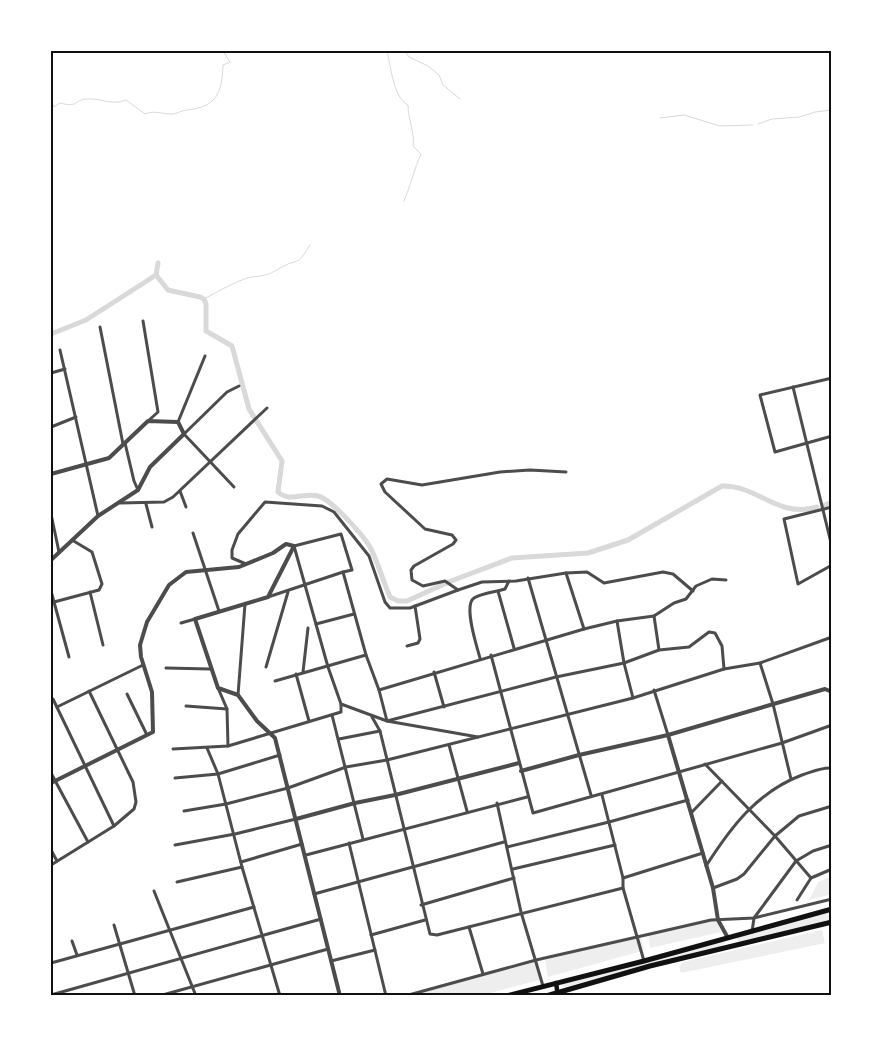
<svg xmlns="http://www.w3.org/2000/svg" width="883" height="1047" viewBox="0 0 883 1047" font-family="'Archivo Narrow',sans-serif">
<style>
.green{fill:#eee}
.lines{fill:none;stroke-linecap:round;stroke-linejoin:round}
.stream{stroke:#d9d9d9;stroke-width:1}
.canal{stroke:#d9d9d9;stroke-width:5}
.minor{stroke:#4c4c4c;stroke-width:3}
.tertiary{stroke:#4c4c4c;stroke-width:4}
.secondary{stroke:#111;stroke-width:4.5}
.primary{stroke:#111;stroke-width:5}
.neatline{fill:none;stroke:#111;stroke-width:2}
</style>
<rect width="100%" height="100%" fill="#fff"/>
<g class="green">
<path d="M832,876V894L809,900L818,882Z"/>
<path d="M832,912V921L739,942L736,939V937Z"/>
<path d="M715,918L721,932L650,948L648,934Z"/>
<path d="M822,930L825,943L681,973L679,967L683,962Z"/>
<path d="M638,937L641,938L644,949L642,951L548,977L545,960Z"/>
<path d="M721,939L726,943L720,947L565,987L562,986L563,980Z"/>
<path d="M536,962L542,977L539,980L479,996H407Z"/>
</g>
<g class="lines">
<g class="stream">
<path d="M387,51C391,67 393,97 408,105C408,120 415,132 413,146L421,154C414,169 411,185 404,201"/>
<path d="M405,51L409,57L428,66L439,75L443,85L460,99"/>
<path d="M51,101L54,107L60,103C79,108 73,100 87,99C102,98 111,106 126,100L145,114C156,110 161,114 172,114C177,114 182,110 187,110C216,107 222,94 223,65L230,62L223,51"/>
<path d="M660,118L684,115L720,126L753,125"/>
<path d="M758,124L772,119L800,117L815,112L832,110"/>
<path d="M204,299C213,294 244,277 252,277C273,275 271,272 288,264C292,262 298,262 301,258C305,254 307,249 310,245"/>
</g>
<g class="canal">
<path d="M156,275L158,263"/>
<path d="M51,334L86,320L156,275L168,290L200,297L204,299L206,304V331L232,346L249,409L282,461L278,492C290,503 304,492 318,496C331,499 363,535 370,547C378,562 383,581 390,597L398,601H407L451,581L512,558L588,553L628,540L722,486C758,485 778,519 817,507"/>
<path d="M825,505L832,502"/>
</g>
<g class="minor">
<path d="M143,321L158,412L148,421"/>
<path d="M100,327L123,444"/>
<path d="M60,350L98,516"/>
<path d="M51,373L65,369"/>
<path d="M832,378L760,395L775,452L832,436"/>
<path d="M793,387L832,547"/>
<path d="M178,422L205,356"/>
<path d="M51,427L76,417"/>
<path d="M125,443L134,481L138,490"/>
<path d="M566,472L530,470L500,472L422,485L387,479L381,484L385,492L425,529L452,535L456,540L453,544L414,566L411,570L412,580L423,586L445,581L458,590L482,582L516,581L566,573L587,572L604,583L663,572L673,574L693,591"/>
<path d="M234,487L184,434L227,392L239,386"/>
<path d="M180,491L186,507"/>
<path d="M120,503L164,502L173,497L267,408"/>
<path d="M146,504L152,527"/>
<path d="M832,507L784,519L798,584L832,565"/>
<path d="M51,514L59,552"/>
<path d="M193,533L219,611"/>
<path d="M246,564L232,558V550L238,534L265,502L322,506L334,512L369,556L385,602L390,608H410L458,590"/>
<path d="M566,573L584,629"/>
<path d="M528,578L591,795"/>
<path d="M51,591L69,657"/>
<path d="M498,591L514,648"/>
<path d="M90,592L103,645"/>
<path d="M268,597L343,572"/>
<path d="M54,602L99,590L102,584L92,552L72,540"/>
<path d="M654,616L659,650"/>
<path d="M617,621L624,663L633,698"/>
<path d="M181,623L195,619"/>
<path d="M316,624L354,614"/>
<path d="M407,646L418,643L420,639L415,606"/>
<path d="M491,655L533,813L782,743L832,725"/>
<path d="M480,658C477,647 463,605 474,598C482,593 496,592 505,589L509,581"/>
<path d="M760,663L773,704L791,779"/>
<path d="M266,667L288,592"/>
<path d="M166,668L210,669"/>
<path d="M303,672L308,628"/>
<path d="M434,672L444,707"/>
<path d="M296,674L309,721"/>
<path d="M275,681L366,655"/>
<path d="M379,690L387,721L556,677L624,663L659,650L689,647L709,632L715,633L722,646L724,669"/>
<path d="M654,690L668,735"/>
<path d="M127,694L147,735"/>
<path d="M238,695L245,604"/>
<path d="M53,699L114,826"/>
<path d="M186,706L227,709"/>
<path d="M57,707L143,665"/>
<path d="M332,715L363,839"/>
<path d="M372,717L380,731L430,934L437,935L623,888"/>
<path d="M478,737L387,721L341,704L328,667L294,546L341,534L352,570L343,572L366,655L379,690L584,629L617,621L654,616L674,603L686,599L696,586L712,579L726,580"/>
<path d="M339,739L380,731"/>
<path d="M449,745L467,811"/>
<path d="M228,746L341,712V704"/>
<path d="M207,748L218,774L242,867L280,996"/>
<path d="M173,749L228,746L227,709L218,688"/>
<path d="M705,764L775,836L811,878"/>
<path d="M51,773L88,842"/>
<path d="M175,778L218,774L280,755"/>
<path d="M602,795L623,878V888L644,961"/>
<path d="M497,803L521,912L543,986"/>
<path d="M184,811L226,804L288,788L346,767L387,760L633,698L724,669L760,663L832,637"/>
<path d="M692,812L722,781"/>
<path d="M349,843L386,996"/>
<path d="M175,845L235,834L296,819"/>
<path d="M507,847L609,822L688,800"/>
<path d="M51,850L57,861"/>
<path d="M306,855L527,797"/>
<path d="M241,862L302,844"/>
<path d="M51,865L114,826L134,809L136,802L133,782L89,691"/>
<path d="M706,866C731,827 757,792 802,775C812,772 821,767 832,768"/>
<path d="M513,869L615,845"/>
<path d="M623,878L703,853"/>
<path d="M177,882L242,867"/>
<path d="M713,888L737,879L744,874L775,836L799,816L832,806"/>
<path d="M154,891L196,996"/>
<path d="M314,894L504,842"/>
<path d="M797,900L811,878L832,869"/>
<path d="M421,905L514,878"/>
<path d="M114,925L135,996"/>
<path d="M469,927L483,974"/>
<path d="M752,932L754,918L796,861L813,851L832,845"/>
<path d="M371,935L425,920"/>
<path d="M72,941L77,955"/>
<path d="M331,961L375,950"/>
<path d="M51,963L254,907"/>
<path d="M51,995L321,919"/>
<path d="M159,996L328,949"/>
<path d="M405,996L536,960L637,937L711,920L754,918L832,899"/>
</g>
<g class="tertiary">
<path d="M51,474L109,458L148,421L178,422L184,434L150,467L138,490L98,516L51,560"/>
<path d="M668,735L713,888L718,920L728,938"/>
<path d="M521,771L579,755L668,735L825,689L832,692"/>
<path d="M51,783L153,732L152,692L141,657L140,645L147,622L169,585L186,572L239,567L273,553L286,544L294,546L268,597L195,619L218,688L238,695L257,721L275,738L340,996"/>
<path d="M296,819L355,803L395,795L519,763"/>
</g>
<path class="secondary" d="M556,983L558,996"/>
<g class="primary">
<path d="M506,996L644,961L832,909"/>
<path d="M546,996L650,966L832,922"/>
</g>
</g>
<rect width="883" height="1047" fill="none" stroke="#ffffff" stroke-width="105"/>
<rect x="52" y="52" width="778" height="942" class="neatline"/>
</svg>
